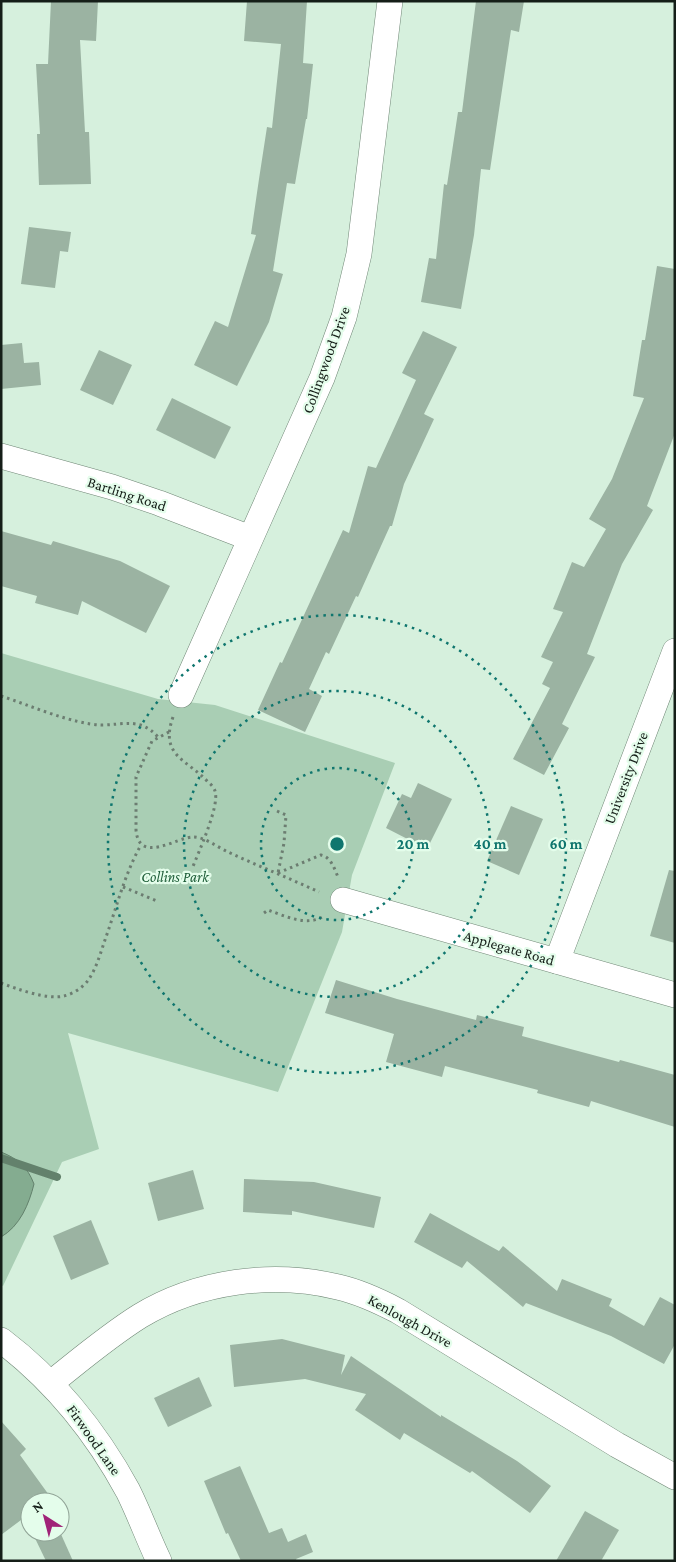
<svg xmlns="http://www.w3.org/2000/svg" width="676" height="1562" viewBox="0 0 676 1562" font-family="'Crimson Pro',serif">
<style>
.green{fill:#a9ceb4}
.water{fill:#84ac90;stroke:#63816c}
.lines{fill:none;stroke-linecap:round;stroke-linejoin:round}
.stream{stroke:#63816c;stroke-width:8}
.building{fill:#9bb3a2}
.minor-casing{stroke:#6f8675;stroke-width:26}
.path{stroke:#6c7d71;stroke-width:3;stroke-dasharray:2.5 4;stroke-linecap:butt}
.minor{stroke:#fff;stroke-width:25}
.ring{fill:none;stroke:#0f766e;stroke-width:2.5;stroke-dasharray:2.5 5}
.labels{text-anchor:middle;stroke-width:4.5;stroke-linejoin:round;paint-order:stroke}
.street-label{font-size:15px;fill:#151e18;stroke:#e4fdeb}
.park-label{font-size:15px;font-style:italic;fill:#1e5d38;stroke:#e4fdeb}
.centre{fill:#0f766e;stroke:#e4fdeb;stroke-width:2.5}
.ring-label{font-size:15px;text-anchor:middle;font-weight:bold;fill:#0f766e;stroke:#e4fdeb;stroke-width:4.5;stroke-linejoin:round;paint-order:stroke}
</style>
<rect width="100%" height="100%" fill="#d6f0dd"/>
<path class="green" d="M1,653L158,699L215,705L395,763L352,875L342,932L278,1092L68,1033L99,1149L62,1162L3,1286L1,1285Z"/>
<path class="water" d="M1,1152C18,1159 27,1166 34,1184C29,1204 20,1226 1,1237Z"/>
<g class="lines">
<path class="stream" d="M1,1158L57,1177"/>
</g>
<g class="building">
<path d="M51,1H98L96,41L80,40L85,132H89L91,184L39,185L37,134H40L36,64H48Z"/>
<path d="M247,1H307L303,63L313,64L307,119H306L295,184L287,183L273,271L283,274L269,322L237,386L194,365L215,321L228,327L256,235L251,234L259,179L267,127L272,128L281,44L244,41Z"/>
<path d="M476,1H524L519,32L511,30L490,170L481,169L474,235L461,309L421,302L429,258L436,259L444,184L447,185L458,112H462Z"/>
<path d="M29,227L71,232L68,252L60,251L55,288L21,284Z"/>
<path d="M657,266L675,269V433L647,506L653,510L622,564L587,654L595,657L562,724L569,728L544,775L513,759L550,688L542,684L553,662L541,657L563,612L553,609L572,562L584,567L606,529L589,519L612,479L644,398L633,396L642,340H645Z"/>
<path d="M423,331L457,347L424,414L434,419L404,484L392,526H390L358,597L356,596L329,654L326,652L309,689L322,696L305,732L258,710L280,662L282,663L343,530L349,533L368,466L376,468L416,380L402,373Z"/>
<path d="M22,343L24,363L39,362L41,385L1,389V345Z"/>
<path d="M99,350L132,365L113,405L80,390Z"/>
<path d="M172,398L231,427L215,459L156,430Z"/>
<path d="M1,531L51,545L53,541L120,561L170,586L146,633L82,601L78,615L35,603L37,596L1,586Z"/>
<path d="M418,783L452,799L427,849L386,828L402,794L411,798Z"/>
<path d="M511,806L543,819L519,875L487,861Z"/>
<path d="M669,870L675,871V943L650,936Z"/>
<path d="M336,980L397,999L476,1020L477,1015L524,1027L522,1036L619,1062L620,1060L675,1075V1127L591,1101L589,1107L537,1093L538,1090L445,1066L442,1077L386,1062L394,1034L325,1013Z"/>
<path d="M193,1170L204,1209L158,1221L148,1183Z"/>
<path d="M244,1179L314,1182L381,1197L374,1228L292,1211V1215L243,1212Z"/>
<path d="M430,1213L499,1251L503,1246L557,1291L562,1279L612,1299L609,1306L644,1326L660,1297L675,1305V1344L664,1364L611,1336L526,1303L523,1307L467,1261L462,1268L414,1242Z"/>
<path d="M91,1220L109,1264L71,1280L53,1236Z"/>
<path d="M282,1339L345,1355L341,1375L351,1356L441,1417V1415L517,1461L551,1486L530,1513L472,1471L470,1473L404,1433L400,1440L355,1410L366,1394L305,1379L234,1387L230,1345Z"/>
<path d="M199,1377L212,1406L168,1427L154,1398Z"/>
<path d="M1,1421L26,1449L20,1455L54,1502H30V1527L25,1517L1,1535Z"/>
<path d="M240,1466L269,1533L282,1528L288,1542L306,1534L313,1552L296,1559L297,1561H241L228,1533L226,1534L204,1481Z"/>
<path d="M585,1511L619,1530L601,1561H556Z"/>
<path d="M32,1532H60L73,1561H46Z"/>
</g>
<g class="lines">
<defs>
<g id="minor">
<path d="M1,456L112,487L159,503L250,538"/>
<path d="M181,695L322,378L344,317L359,254L390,1"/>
<path d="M343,900L675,995"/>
<path d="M557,961L675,651"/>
<path d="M1,1340C55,1381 96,1432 128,1491C139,1513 148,1538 159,1561"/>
<path d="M51,1383C80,1360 108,1336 140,1316C198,1281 272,1271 338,1287C360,1292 379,1301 398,1311L617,1445L675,1477"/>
</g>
</defs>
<use href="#minor" class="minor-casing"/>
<g class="path">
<path d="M1,696C29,705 72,724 101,725C124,725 140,717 158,737"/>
<path d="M173,717C159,756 188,760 208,782C211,784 214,788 215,791C220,806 198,853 192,869"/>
<path d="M169,732L152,741L136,777V830C139,865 177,837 193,837C205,837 217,847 228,852C258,866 289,878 319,892"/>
<path d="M277,811L286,815L284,843L278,873"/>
<path d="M278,873L321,855C331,857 334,868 338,877"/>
<path d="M123,887L157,901"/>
<path d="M264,913L268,910C285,916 307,927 324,916"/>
<path d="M1,983C17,989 47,1000 64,996C73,994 84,987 89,979C97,967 101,951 106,937C117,906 125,873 141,845"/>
</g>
<use href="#minor" class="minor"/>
</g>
<g class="ring">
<circle cx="337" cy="844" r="76"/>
<circle cx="337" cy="844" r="153"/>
<circle cx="337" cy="844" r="229"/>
</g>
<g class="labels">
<g class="street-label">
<text transform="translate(326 360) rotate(-70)" y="5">Collingwood Drive</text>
<text transform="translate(127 494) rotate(18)" y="5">Bartling Road</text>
<text transform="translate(626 778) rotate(-69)" y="5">University Drive</text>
<text transform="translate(509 948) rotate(16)" y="5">Applegate Road</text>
<text transform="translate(410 1321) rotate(29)" y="5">Kenlough Drive</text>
<text transform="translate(94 1440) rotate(55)" y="5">Firwood Lane</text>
</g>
<g class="park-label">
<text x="175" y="882">Collins Park</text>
</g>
</g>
<circle cx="337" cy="844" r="8" class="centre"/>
<g class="ring-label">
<text x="413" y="849">20 m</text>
<text x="490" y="849">40 m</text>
<text x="566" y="849">60 m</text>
</g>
<rect width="676" height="1562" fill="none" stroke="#151e18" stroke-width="5"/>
<g transform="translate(45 1517) rotate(324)"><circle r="24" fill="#e4fdeb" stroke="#91a497"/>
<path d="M0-4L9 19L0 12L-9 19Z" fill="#a02378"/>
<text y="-8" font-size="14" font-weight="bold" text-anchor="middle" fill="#151e18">N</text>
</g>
</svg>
